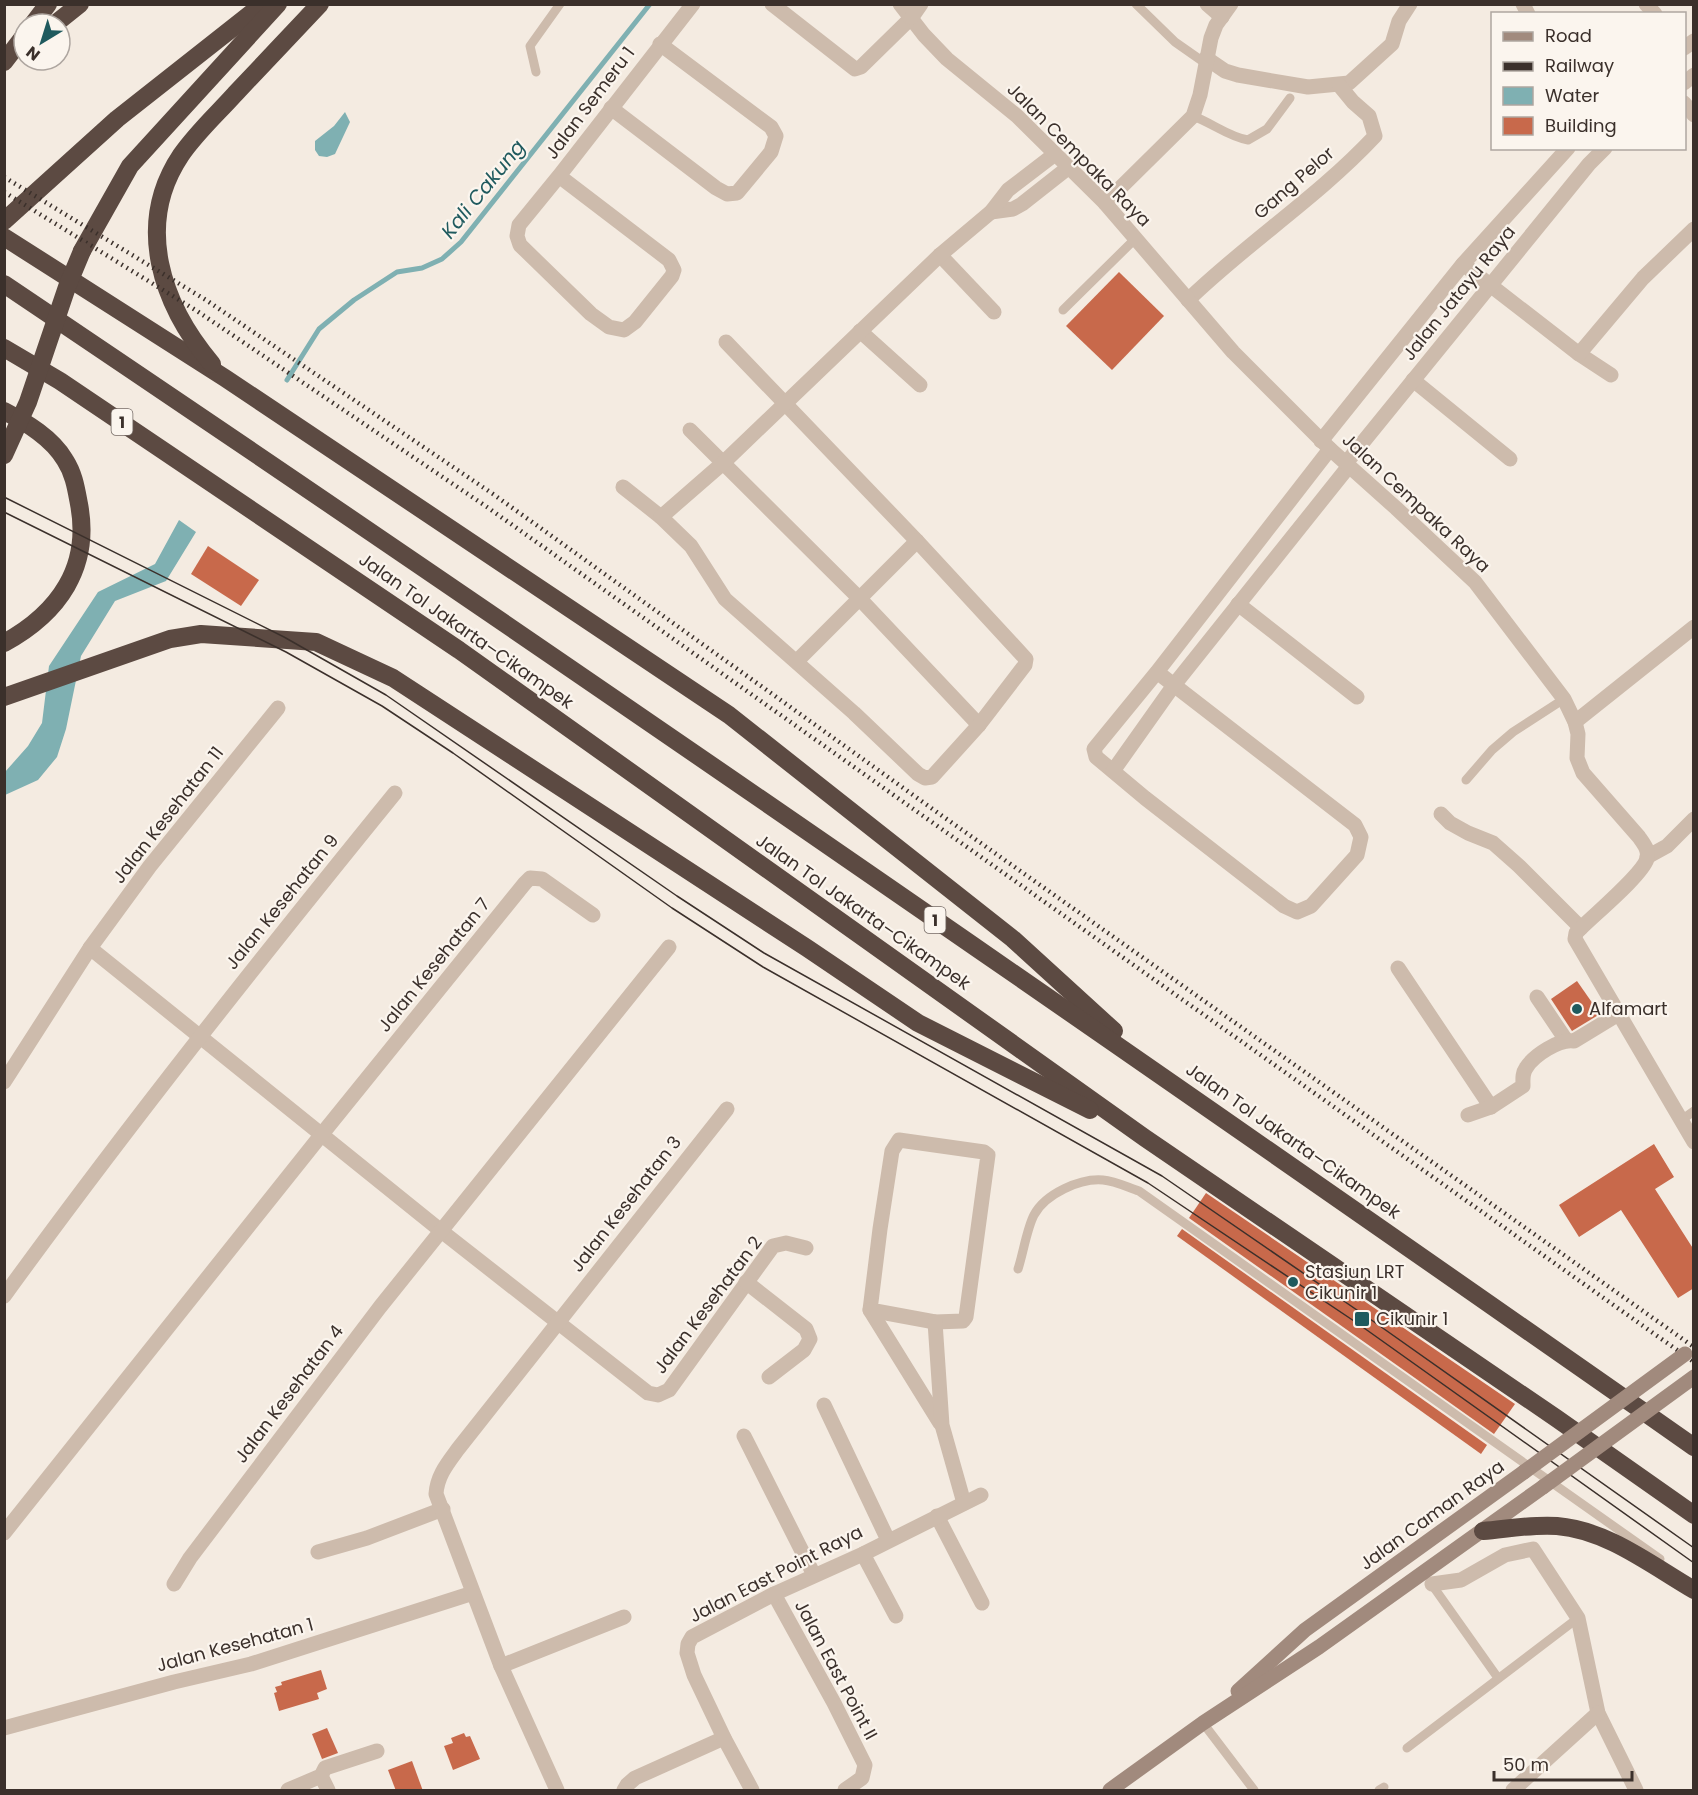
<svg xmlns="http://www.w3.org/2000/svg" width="1698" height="1795" viewBox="0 0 1698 1795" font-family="Poppins,sans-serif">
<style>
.water{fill:#7fb0b2}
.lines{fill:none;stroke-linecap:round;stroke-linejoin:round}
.stream{stroke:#7fb0b2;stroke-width:5}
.building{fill:#c8694b}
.service{stroke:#cdbbac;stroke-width:9}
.minor{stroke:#cdbbac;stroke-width:15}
.tertiary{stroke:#cdbbac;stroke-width:15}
.secondary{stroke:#a18a7d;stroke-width:15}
.motorway{stroke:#5c4a42;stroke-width:18}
.tram{stroke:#3b302b;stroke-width:1.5}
.rail{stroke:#3b302b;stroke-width:4.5;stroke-dasharray:1.5 4.5;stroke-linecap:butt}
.secondary-bridge{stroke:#a18a7d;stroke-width:15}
.motorway-bridge{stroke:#5c4a42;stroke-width:18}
.poi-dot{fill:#1f5a5e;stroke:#fbf5ee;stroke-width:2}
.labels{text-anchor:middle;stroke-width:4.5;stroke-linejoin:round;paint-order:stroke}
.shield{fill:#fbf5ee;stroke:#756b66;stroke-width:1.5}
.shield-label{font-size:16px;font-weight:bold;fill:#3b302b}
.street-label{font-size:18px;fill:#3b302b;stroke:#fbf5ee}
.poi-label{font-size:18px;fill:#3b302b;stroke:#fbf5ee;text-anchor:start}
.water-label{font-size:20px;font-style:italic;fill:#1f5a5e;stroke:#fbf5ee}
</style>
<rect width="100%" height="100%" fill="#f4ebe1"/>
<g class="water">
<path d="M345,112L350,122L335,154L327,157L319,156L315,150V141L334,126Z"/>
<path d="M179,520L196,532L166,581L115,601L81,656L66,729L57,757L38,780L5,795V772L28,746L42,723L49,666L98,592L155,564Z"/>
</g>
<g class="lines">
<path class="stream" d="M287,380L319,329L354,300L397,272L422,268L442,259L461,242L650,4"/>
</g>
<g class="building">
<path d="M1119,272L1164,316L1112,370L1066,326Z"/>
<path d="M208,546L259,580L241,606L191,574Z"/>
<path d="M1577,981L1600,1014L1572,1031L1551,999Z"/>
<path d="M1654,1144L1674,1177L1655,1189L1694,1250V1288L1678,1298L1621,1210L1579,1237L1559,1205Z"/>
<path d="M1206,1193L1515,1404L1494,1434L1189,1218Z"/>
<path d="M1182,1229L1487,1445L1481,1454L1177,1236Z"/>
<path d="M321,1670L327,1689L317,1693L319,1699L279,1711L274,1693L277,1692L275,1687L282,1685L281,1682Z"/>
<path d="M327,1728L338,1753L322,1759L312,1734Z"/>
<path d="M464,1733L466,1737L470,1736L480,1759L453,1770L444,1746L453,1743L451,1738Z"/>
<path d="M412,1761L423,1791H396L388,1770Z"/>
</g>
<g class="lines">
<g class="service">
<path d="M1136,4L1175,42L1205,63"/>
<path d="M536,72L530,46L560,4"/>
<path d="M1193,116C1212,123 1229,137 1248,140L1267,129L1290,98"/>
<path d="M1063,310L1136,238"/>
<path d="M1466,780L1492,750L1513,732L1564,699"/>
<path d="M1680,1121L1694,1111"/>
<path d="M1018,1269C1023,1254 1027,1228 1034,1215C1045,1194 1080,1178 1103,1180C1115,1181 1127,1187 1139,1191L1660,1559"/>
<path d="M1430,1582L1498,1678"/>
<path d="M1203,1723L1254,1790"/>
<path d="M1407,1748L1578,1618"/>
<path d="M1379,1790L1384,1787"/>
</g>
<g class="minor">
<path d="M772,4L855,69L861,67L912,17"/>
<path d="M1207,4L1222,17"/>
<path d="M1523,4L1528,14"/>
<path d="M1646,4L1655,14"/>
<path d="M1684,48L1694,41"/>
<path d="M1206,58L1225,71L1238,75L1308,87L1349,83L1392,44L1399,21L1410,4"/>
<path d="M1684,83L1694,75"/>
<path d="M1684,103L1694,115"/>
<path d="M611,108L716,188L727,194L737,193L771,152L776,136L771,127L660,44"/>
<path d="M559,176L669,260L674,270L672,276L635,322L624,330L609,327L591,314L520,245L517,236L519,225L559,176L693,4"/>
<path d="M1105,203L1193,116L1200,95L1211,38L1216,25L1231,4"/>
<path d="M991,212L1013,209L1022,204L1069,167"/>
<path d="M940,255L994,312"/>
<path d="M1463,264L1579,354L1611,375"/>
<path d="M1188,300C1248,242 1318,197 1375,136L1369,116L1353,102L1339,85"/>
<path d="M860,331L920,385"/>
<path d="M1579,354L1643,278L1694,229"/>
<path d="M1413,380L1510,459"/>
<path d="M690,430L860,599L979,725"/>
<path d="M1321,441L1463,264L1568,148"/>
<path d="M1346,463L1589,164L1605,148"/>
<path d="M623,487L661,517L691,546L725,599L854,713L918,774L925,778L932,777L979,725L1025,665L1026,659L917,541L726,342"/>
<path d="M661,517L723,463L940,255L991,212L1008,190L1055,154"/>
<path d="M1238,604L1357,697"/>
<path d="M797,661L917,541"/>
<path d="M1157,672L1355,825L1361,837L1357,855L1311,906L1297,912L1284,906L1145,798L1096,757L1094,749L1157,672L1330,449"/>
<path d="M1575,722L1694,627"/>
<path d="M1113,771L1174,685L1349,466"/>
<path d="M1441,814L1450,823L1468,833L1493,843L1519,866L1581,928"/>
<path d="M1647,857L1667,846L1694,819"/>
<path d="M90,948L440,1230L648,1393L658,1395L669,1390L773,1246L786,1243L806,1248"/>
<path d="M1398,968L1491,1107"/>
<path d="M1537,997L1566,1040"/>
<path d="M4,1082L90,948L150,866L278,708"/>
<path d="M1468,1115L1491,1107L1523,1086C1523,1079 1522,1074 1526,1068C1534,1055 1559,1039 1574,1041L1620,1013"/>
<path d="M899,1140L984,1152L988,1155L966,1317L963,1321L935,1322L870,1310L880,1229L892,1151Z"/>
<path d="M746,1282L806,1329L810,1339L804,1350L769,1377"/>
<path d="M4,1296C129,1124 261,958 395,793"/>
<path d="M870,1310L940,1423"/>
<path d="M935,1322L942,1425L964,1503"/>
<path d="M824,1405L888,1540"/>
<path d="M744,1436L814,1575"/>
<path d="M937,1516L982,1603"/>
<path d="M4,1533L322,1134L525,883L530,878L542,879L593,915"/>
<path d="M318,1552L367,1538L443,1509"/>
<path d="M863,1554L896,1616"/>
<path d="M174,1584L190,1558L380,1307L669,947"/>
<path d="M1432,1584L1461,1580L1505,1555L1533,1549L1578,1618L1598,1713L1636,1790"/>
<path d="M774,1594L834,1703L865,1765L862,1778L845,1790"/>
<path d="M501,1666L624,1617"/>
<path d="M4,1728L174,1682L251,1664L473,1593"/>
<path d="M321,1776L328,1790"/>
<path d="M288,1790L321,1776L325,1768L377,1751"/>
<path d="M557,1790L501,1666L436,1494C437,1476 447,1464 458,1449L727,1109"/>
<path d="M624,1790L627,1785L635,1778L724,1738"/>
<path d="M752,1790L724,1738L694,1675L687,1653L688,1644L692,1637L774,1594L863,1554L981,1495"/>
<path d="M1513,1790L1598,1713"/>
</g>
<g class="tertiary">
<path d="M900,4L924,35L947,59L1017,116L1105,203L1233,352L1330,449L1396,508L1475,582L1564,699L1575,722L1578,734L1577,758L1583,773L1639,837C1644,844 1649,850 1647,859C1641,876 1596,913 1581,928L1576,933L1575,939L1694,1142"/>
<path d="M912,17L921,4"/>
</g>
<g class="secondary">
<path d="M1238,1691L1305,1630L1524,1472"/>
<path d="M1110,1790L1203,1723L1319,1647L1543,1487"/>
</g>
<g class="motorway">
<path d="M33,24L48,4"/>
<path d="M55,24L80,4"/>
<path d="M4,62L24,36"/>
<path d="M4,221L117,119L263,4"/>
<path d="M4,237L225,378L729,715L1013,939L1114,1031"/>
<path d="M82,251L130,166L278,4"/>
<path d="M4,284C572,666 1133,1055 1694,1447"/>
<path d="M4,348L60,381L459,650L1145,1138L1556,1418L1694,1515"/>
<path d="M212,364C162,305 134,225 181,155C197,132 217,114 235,94C263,64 292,34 320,4"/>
<path d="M4,411C27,423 52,438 65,460C74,474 76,488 79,504C91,567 59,613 4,643"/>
<path d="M4,697L170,639L201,634L316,642L393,678L807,948L918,1023L1090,1110"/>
<path d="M1483,1531C1507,1529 1533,1524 1557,1526C1607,1530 1651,1565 1694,1590"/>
</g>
<g class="tram">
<path d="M4,497L284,637L386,695L677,896L764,953L1162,1176L1370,1319L1694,1548"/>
<path d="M4,512L286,652L382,706L453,753L672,908L763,967L1148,1183L1357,1323L1694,1563"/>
</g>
<g class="rail">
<path d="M4,177L206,300L493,494L941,815L1694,1347"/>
<path d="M4,192L197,311L487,507L1694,1362"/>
</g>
<g class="secondary-bridge">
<path d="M1524,1472L1685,1354"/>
<path d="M1543,1487L1694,1377"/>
</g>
<path class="motorway-bridge" d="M4,455L28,402L67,287L82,251"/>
</g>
<g class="poi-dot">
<circle cx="1577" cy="1009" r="6"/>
<circle cx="1293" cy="1282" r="6"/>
<rect x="1354" y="1311" width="16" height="16" rx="3"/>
</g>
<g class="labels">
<g class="shield">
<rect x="111.5" y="409" width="21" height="26" rx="4.5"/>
<rect x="924.5" y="907" width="21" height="26" rx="4.5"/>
</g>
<g class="shield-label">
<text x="122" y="428">1</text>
<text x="935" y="926">1</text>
</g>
<g class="street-label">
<text transform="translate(590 103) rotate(-53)" y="6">Jalan Semeru 1</text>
<text transform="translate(1079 155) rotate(45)" y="6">Jalan Cempaka Raya</text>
<text transform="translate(1294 183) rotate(-41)" y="6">Gang Pelor</text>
<text transform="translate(1459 293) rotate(-51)" y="6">Jalan Jatayu Raya</text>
<text transform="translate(1416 503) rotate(43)" y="6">Jalan Cempaka Raya</text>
<text transform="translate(466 631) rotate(35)" y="6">Jalan Tol Jakarta–Cikampek</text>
<text transform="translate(168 815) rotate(-52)" y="6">Jalan Kesehatan 11</text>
<text transform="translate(282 902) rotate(-51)" y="6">Jalan Kesehatan 9</text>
<text transform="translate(863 912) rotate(35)" y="6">Jalan Tol Jakarta–Cikampek</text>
<text transform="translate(434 965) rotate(-51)" y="6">Jalan Kesehatan 7</text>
<text transform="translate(1293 1141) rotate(35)" y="6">Jalan Tol Jakarta–Cikampek</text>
<text transform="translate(626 1204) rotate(-52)" y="6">Jalan Kesehatan 3</text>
<text transform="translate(708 1305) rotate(-53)" y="6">Jalan Kesehatan 2</text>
<text transform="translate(289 1394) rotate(-53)" y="6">Jalan Kesehatan 4</text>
<text transform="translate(1432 1515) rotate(-36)" y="6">Jalan Caman Raya</text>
<text transform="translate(776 1574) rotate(-27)" y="6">Jalan East Point Raya</text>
<text transform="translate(235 1645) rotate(-15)" y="6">Jalan Kesehatan 1</text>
<text transform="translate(836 1670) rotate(62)" y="6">Jalan East Point II</text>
</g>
<g class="poi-label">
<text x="1589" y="1015">Alfamart</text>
<text x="1305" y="1278">Stasiun LRT<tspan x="1305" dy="21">Cikunir 1</tspan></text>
<text x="1376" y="1325">Cikunir 1</text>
</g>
<g class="water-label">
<text transform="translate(483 189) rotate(-51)" y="7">Kali Cakung</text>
</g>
</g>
<rect width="1698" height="1795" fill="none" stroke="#3b302b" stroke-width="12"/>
<rect x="1491" y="12" width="195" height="138" fill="#fbf5ee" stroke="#aea6a0" stroke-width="1.5"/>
<rect x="1503" y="32" width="30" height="9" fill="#a18a7d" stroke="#aea6a0" stroke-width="1.5"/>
<text x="1545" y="42" font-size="18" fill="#3b302b">Road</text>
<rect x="1503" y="62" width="30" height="9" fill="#3b302b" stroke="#aea6a0" stroke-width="1.5"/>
<text x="1545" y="72" font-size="18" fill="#3b302b">Railway</text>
<rect x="1503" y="87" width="30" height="18" fill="#7fb0b2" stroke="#aea6a0" stroke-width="1.5"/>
<text x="1545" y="102" font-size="18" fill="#3b302b">Water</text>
<rect x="1503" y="117" width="30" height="18" fill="#c8694b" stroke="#aea6a0" stroke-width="1.5"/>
<text x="1545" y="132" font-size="18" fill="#3b302b">Building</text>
<g transform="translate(42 42) rotate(218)"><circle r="28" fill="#fbf5ee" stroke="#aea6a0" stroke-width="1.5"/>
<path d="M0-4.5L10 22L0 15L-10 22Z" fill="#1f5a5e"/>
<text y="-9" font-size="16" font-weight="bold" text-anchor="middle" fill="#3b302b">N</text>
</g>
<path d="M1494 1771v9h138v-9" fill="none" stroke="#3b302b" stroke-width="3"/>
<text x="1503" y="1771" font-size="18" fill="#3b302b" stroke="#fbf5ee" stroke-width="4.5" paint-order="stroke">50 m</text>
</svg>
